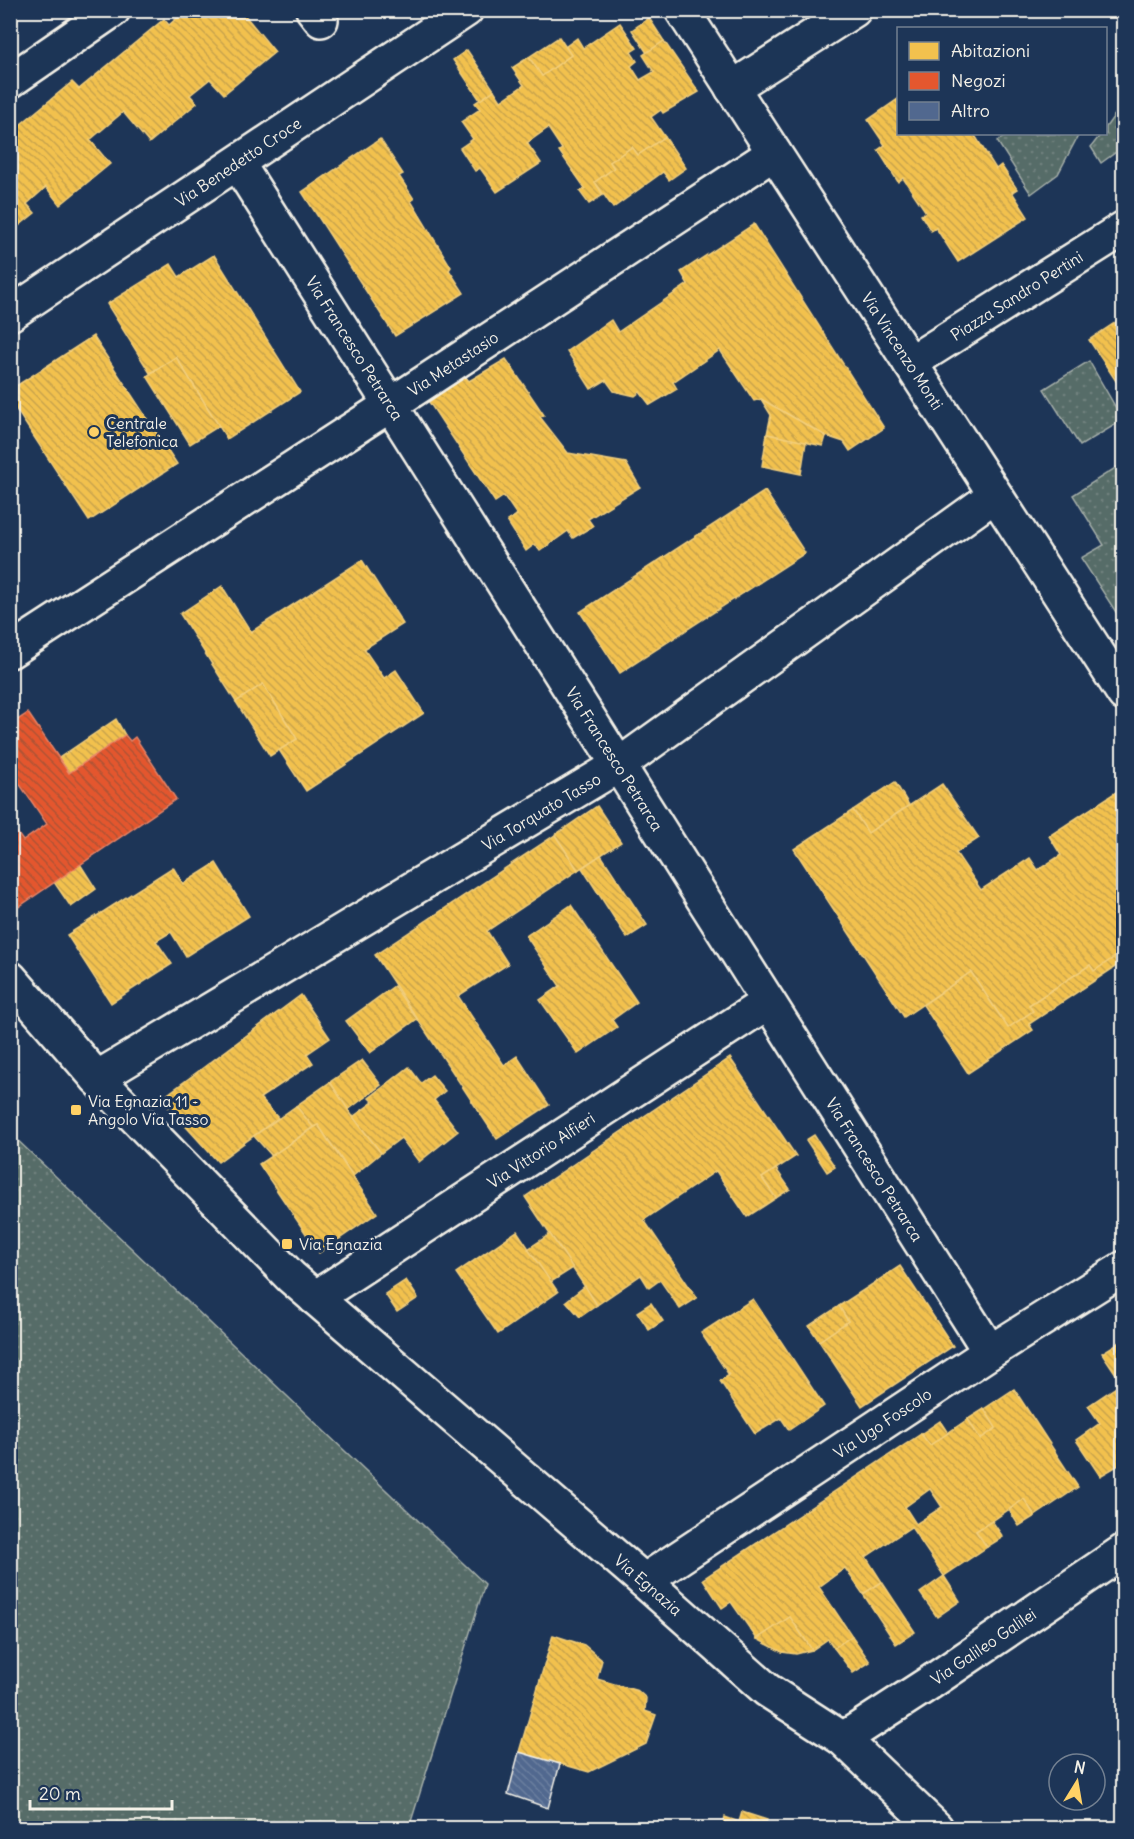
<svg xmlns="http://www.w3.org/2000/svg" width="1134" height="1839" viewBox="0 0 1134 1839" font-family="Delius,sans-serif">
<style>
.grass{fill:url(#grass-dots);stroke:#a5aea8;stroke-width:1.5}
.homes{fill:url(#homes-back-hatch);stroke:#f3cf7c;stroke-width:1.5;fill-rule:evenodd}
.shops{fill:url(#shops-back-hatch);stroke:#e98566;stroke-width:1.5}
.building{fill:url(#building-back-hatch);stroke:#f4f1e8;stroke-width:1.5}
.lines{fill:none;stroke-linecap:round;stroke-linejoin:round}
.minor-casing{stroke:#f4f1e8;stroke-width:38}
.minor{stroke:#1d3557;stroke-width:33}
.poi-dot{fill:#ffd166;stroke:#1d3557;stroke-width:2}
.labels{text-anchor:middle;stroke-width:6;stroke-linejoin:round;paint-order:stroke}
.street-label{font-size:16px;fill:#f4f1e8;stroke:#1d3557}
.poi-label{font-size:16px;fill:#f4f1e8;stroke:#1d3557;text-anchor:start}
</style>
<defs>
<pattern id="grass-dots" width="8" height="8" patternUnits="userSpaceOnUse" patternTransform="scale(1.5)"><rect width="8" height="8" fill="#566c68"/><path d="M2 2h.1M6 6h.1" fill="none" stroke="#6f817e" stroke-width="1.8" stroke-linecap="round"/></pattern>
<pattern id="homes-back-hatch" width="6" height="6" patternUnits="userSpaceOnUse" patternTransform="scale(1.5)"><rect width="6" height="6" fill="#f2c14e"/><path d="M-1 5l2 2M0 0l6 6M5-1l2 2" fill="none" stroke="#c8a34c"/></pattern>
<pattern id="shops-back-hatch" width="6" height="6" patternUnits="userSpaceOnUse" patternTransform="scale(1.5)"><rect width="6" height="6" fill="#e4572e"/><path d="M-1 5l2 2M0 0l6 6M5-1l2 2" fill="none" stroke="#ae5236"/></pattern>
<pattern id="building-back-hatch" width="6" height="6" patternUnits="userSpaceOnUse" patternTransform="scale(1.5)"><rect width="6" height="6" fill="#51688f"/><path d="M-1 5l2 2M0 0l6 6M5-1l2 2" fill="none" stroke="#6b7e9f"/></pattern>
</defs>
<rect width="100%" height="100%" fill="#1d3557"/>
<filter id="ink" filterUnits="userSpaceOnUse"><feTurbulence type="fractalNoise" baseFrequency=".0167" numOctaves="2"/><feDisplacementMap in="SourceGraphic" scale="12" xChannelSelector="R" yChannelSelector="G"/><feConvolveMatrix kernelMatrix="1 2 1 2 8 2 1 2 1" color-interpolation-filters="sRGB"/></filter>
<g filter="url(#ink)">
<g class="grass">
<path d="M1123,103V147L1101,163L1091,147L1101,134H1106V127Z"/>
<path d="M1009,134H1079L1058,174L1031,194L997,141Z"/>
<path d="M1089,361L1123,420L1080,446L1044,389Z"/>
<path d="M1123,463V623L1081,558L1104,545L1073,495Z"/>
<path d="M11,1134L485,1584L409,1828H11Z"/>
</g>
<g class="homes">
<path d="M186,10H247L243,13L275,52L224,94L210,79L190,95L197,103L149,143L123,112L90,140L110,164L60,205L46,187L27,204L35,213L10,233V133L72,82L79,89L164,19L169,25Z"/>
<path d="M649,18L664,41L647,53L632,30Z"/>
<path d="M620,23L637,48L631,52L637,61L631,66L640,80L654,72L643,55L664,41L699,92L663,113L661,110L651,117L665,137L638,155L632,147L610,162L614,168L595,182L603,195L589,204L580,192L585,188L559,151L562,149L548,128L527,143L541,163L497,192L480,168L475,171L460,148L473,139L461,122L480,109L475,103L494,90L501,101L524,85L512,68L529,57L542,76L571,55L565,47L577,38L583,48Z"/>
<path d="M559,37L571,55L542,76L529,57Z"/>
<path d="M467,50L494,90L480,100L453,60Z"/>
<path d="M898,99V134H974L996,169L1001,165L1017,189L1012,192L1028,217L958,262L936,228L931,231L921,215L926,212L903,178L898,182L878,150L885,145L868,120Z"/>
<path d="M665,137L686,168L669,180L663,172L613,208L595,182L614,168L610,162L632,147L638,155Z"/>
<path d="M380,139L403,174L399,176L414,199L411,201L451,267L449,270L464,293L395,336L302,192Z"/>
<path d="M754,224L884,428L850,451L844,442L826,436L761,399L754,401L720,350L673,382L677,389L650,405L640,392L635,396L614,391L606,380L591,389L567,351L611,320L618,332L688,284L681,272Z"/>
<path d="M214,255L300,392L227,439L176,357L150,373L107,304L171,264L179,277Z"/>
<path d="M1124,311V393L1089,340L1122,318L1120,313Z"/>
<path d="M93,336L177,464L89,521L10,400V390Z"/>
<path d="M176,357L219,426L190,444L147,376Z"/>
<path d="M506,359L544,415L540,417L568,453L626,463L640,487L588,519L593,526L573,538L568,531L540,551L535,544L526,551L507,521L517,515L504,496L495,502L429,402L465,376L469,381Z"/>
<path d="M761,399L826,436L823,446L767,434L771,415Z"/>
<path d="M767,434L806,442L801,474L762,466Z"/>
<path d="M765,491L805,553L620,673L580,612Z"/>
<path d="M362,560L403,624L364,649L384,678L396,670L424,713L306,791L279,750L297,739L263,684L236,702L180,614L222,586L251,632Z"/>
<path d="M263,684L297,739L270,756L236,702Z"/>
<path d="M116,719L125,735L69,773L59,758Z"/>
<path d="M895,782L909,805L868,833L853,810Z"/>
<path d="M942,784L979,838L956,853L981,890L1030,858L1038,870L1061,855L1049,836L1116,792L1124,804V951L1094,971L1090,965L1029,1005L1033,1011L1008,1028L971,972L904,1017L794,849L853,810L868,833Z"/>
<path d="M597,806L621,842L578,870L555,835Z"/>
<path d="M555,835L578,870L487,931L508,964L458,996L504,1065L517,1056L549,1105L497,1139L375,955Z"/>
<path d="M601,855L647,925L627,938L582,868Z"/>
<path d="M216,863L249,916L186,956L171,932L156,941L172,964L111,1003L67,935L173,867L183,884Z"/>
<path d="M80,864L96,889L71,907L54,882Z"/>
<path d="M571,905L637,1002L612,1020L617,1027L578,1054L540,1000L560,986L526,936Z"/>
<path d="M1124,951V961L1029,1024L1033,1030L968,1073L923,1005L971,972L1008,1028L1033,1011L1029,1005L1090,965L1094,971Z"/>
<path d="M394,986L417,1019L370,1053L346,1021Z"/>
<path d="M301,995L330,1038L307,1054L313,1063L260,1098L278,1118L218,1162L161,1099Z"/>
<path d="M730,1058L796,1156L762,1178L776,1198L747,1217L716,1171L644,1220L697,1298L680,1309L660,1280L649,1288L641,1275L597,1305L525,1197Z"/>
<path d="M362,1060L381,1085L348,1110L330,1082Z"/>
<path d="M409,1067L421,1083L432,1075L445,1091L434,1100L458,1131L419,1162L401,1138L381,1153L353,1117L373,1102L369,1098Z"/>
<path d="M330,1082L353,1117L381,1153L353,1176L318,1125L313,1127L296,1106Z"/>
<path d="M296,1106L313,1127L272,1156L254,1136Z"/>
<path d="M318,1125L377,1213L319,1253L259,1164Z"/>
<path d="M814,1135L835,1167L827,1172L806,1140Z"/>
<path d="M776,1169L790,1189L776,1198L762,1178Z"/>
<path d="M517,1231L558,1292L498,1334L456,1273Z"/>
<path d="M550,1234L573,1268L551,1282L528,1249Z"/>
<path d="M900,1266L953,1346L862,1406L819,1341L848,1321L839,1306Z"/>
<path d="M406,1280L418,1298L397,1312L385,1294Z"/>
<path d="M585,1286L597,1305L580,1317L566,1301Z"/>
<path d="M753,1299L824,1406L789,1430L781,1418L755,1434L720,1381L729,1375L701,1333Z"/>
<path d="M651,1303L663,1321L649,1330L637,1312Z"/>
<path d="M839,1306L848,1321L819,1341L809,1326Z"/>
<path d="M1124,1339V1462L1100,1476L1076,1440L1100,1423L1088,1406L1122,1383L1102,1353Z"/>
<path d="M1014,1389L1078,1487L1035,1516L1024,1499L992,1521L976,1531L987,1547L944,1576L911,1527L866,1557L882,1582L863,1594L845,1568L819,1587L852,1636L834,1648L828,1639L812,1650L790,1617L757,1639L731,1602L722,1608L703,1579L921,1434L930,1445L968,1419L980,1439L996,1428L984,1409ZM930,1489L942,1507L916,1524L905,1507Z"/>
<path d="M984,1409L996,1428L980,1439L968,1419Z"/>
<path d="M940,1421L948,1433L930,1445L921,1434Z"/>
<path d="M1024,1499L1035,1516L1019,1526L1009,1510Z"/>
<path d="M992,1521L1003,1537L987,1547L976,1531Z"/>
<path d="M944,1576L960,1601L937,1617L920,1593Z"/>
<path d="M882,1582L915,1632L896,1644L863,1594Z"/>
<path d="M790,1617L812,1650L796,1654L782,1652L757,1639Z"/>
<path d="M553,1635L584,1645L602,1660L597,1679L638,1691L646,1698L645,1711L656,1715L646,1744L589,1772L519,1752Z"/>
<path d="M852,1636L870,1662L853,1673L834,1648Z"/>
<path d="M742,1812L767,1820L765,1828H723L725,1817L739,1822Z"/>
</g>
<path class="shops" d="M28,713L69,773L125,735L130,741L135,737L176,799L11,912L10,823L23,841L47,824L10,770V725Z"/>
<path class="building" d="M519,1752L560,1764L548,1808L508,1794Z"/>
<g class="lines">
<defs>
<g id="minor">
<path d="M313,10L321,20"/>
<path id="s1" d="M682,10L1124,694"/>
<path d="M10,81L113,10"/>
<path d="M732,88L854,10"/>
<path id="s2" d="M238,164L990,1352"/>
<path id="s3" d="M10,314L466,10"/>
<path id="s4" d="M910,363L1124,228"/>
<path id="s5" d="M10,651L390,405L774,153"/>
<path id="s6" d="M10,978L97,1078L291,1277L644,1581L767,1690L843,1739L936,1828"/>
<path id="s7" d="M97,1078L619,765L995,495"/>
<path id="s8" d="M315,1298L768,1002"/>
<path id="s9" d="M644,1581L990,1352L1124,1268"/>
<path id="s10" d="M843,1739L931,1682L1124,1551"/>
</g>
</defs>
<use href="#minor" class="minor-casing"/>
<use href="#minor" class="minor"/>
</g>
</g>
<g class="poi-dot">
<circle cx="94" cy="432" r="6"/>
<rect x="70" y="1104" width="12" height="12" rx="3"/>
<rect x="281" y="1238" width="12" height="12" rx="3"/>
</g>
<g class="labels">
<g class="street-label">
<text dy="6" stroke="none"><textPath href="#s3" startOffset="274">Via Benedetto Croce</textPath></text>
<text dy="6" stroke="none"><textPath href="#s4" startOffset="126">Piazza Sandro Pertini</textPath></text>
<text dy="6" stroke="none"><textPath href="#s2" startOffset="218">Via Francesco Petrarca</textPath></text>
<text dy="6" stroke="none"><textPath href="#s1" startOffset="406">Via Vincenzo Monti</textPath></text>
<text dy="6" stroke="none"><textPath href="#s5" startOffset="528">Via Metastasio</textPath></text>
<text dy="6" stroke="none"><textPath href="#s2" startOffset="704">Via Francesco Petrarca</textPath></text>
<text dy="6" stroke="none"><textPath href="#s7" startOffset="518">Via Torquato Tasso</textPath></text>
<text dy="6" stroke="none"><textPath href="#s8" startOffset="270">Via Vittorio Alfieri</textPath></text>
<text dy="6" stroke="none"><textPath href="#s2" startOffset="1190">Via Francesco Petrarca</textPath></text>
<text dy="6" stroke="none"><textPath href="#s9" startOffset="286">Via Ugo Foscolo</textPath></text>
<text dy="6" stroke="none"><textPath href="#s6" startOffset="882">Via Egnazia</textPath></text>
<text dy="6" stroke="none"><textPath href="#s10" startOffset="168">Via Galileo Galilei</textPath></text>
</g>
<g class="poi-label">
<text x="106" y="429">Centrale<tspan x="106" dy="18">Telefonica</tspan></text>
<text x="88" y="1107">Via Egnazia 11 -<tspan x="88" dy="18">Angolo Via Tasso</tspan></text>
<text x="299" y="1250">Via Egnazia</text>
</g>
</g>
<rect width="1134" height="1839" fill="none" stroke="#1d3557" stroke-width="36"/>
<rect x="18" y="18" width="1098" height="1803" fill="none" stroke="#f4f1e8" stroke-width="2" filter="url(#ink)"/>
<rect x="897" y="27" width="210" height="108" fill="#1d3557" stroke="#738091" stroke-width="1.5"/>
<rect x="909" y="42" width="30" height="18" fill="#f2c14e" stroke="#738091" stroke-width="1.5"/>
<text x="951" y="57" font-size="18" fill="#f4f1e8">Abitazioni</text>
<rect x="909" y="72" width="30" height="18" fill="#e4572e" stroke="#738091" stroke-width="1.5"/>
<text x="951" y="87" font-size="18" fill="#f4f1e8">Negozi</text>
<rect x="909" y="102" width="30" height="18" fill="#51688f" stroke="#738091" stroke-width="1.5"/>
<text x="951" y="117" font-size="18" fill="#f4f1e8">Altro</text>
<g transform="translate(1077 1782) rotate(11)"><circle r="28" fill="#1d3557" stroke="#738091" stroke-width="1.5"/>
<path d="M0-4.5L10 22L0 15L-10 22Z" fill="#ffd166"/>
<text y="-9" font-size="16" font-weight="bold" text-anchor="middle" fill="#f4f1e8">N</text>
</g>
<path d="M30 1800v9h142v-9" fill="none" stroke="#f4f1e8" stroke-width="3"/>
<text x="39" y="1800" font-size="18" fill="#f4f1e8" stroke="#1d3557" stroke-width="4.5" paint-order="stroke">20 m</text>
</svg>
